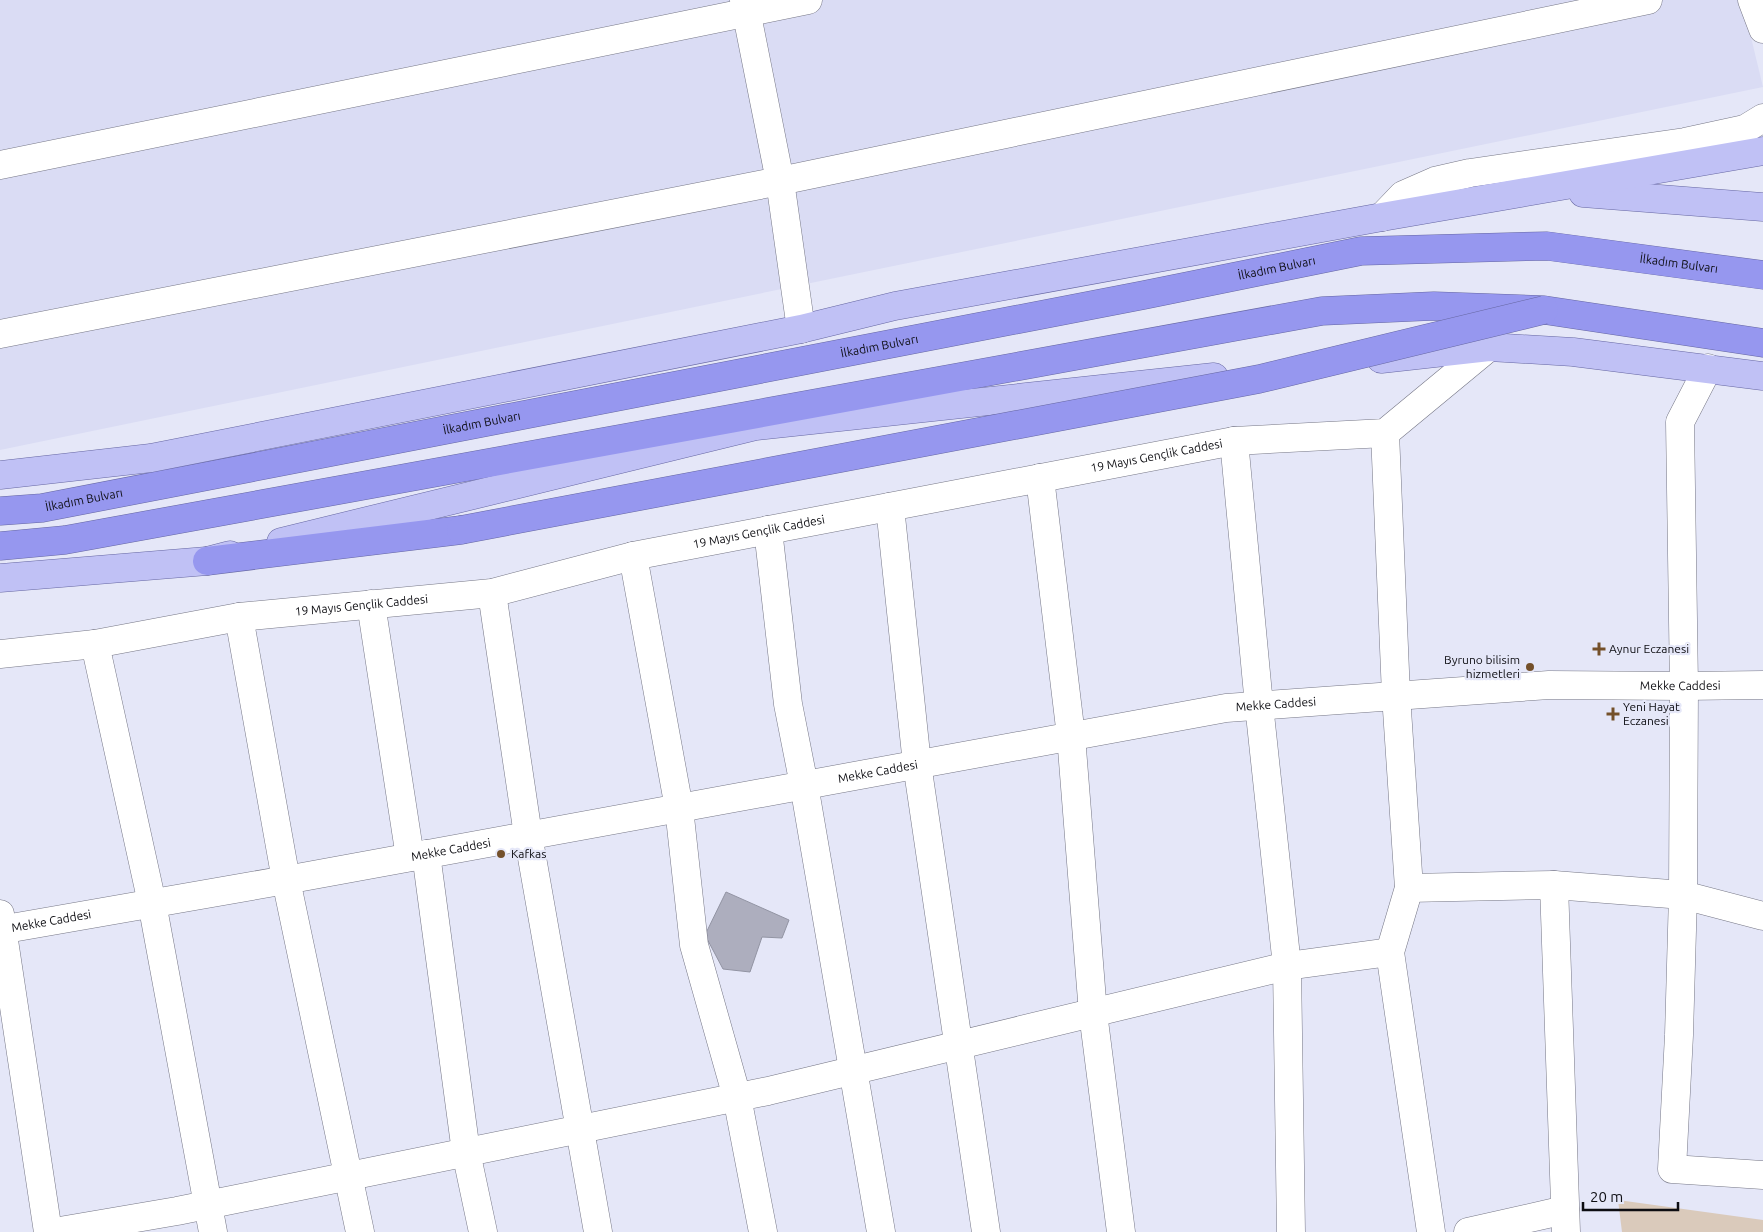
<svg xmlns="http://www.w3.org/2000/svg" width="1763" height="1232" viewBox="0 0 1763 1232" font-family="Ubuntu,sans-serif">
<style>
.built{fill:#dadcf4}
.green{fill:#dacabb}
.building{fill:#adaebe;stroke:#9294a3}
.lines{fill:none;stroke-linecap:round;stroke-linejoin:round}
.street-casing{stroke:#767786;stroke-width:29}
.secondary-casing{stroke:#767786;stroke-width:29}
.primary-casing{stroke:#6667a2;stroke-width:29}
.highway-casing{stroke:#6667a2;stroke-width:29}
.street{stroke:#fff;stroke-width:28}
.secondary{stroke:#fff;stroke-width:28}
.primary{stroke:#c0c1f5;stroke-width:28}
.highway{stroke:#9697ef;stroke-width:28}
.highway-bridge-casing{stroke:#6667a2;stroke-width:29;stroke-linecap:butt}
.highway-bridge{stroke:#9697ef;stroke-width:28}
.poi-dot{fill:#74502a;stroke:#e5e7f8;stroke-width:2}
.labels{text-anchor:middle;stroke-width:4.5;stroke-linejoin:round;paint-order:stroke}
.street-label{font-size:12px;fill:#0d0d12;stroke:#e5e7f8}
.poi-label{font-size:12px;fill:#0d0d12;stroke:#e5e7f8;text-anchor:start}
</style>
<rect width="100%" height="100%" fill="#e5e7f8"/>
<path class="built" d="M0,0H1742L1763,87L0,450Z"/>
<path class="green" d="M1618,1200L1763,1220V1232H1622Z"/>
<path class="building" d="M726,892L789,920L782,938L762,937L750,972L723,969L705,935Z"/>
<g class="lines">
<defs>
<g id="street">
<path d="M744,0L780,181L801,329"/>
<path d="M1752,0L1763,29"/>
<path d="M0,165L808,0"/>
<path d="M1382,217L1403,195L1435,181L1470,173L1685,142L1745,129L1763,118"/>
<path d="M0,334L780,181L1648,0"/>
<path d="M1708,368L1680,422L1684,686L1683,895L1679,1035L1672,1169L1763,1175"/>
<path d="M1385,433L1396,695L1409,888L1390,952L1431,1232"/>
<path d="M1234,441L1259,705L1287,966L1291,1232"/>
<path d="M1040,478L1071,736L1093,1013L1121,1232"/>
<path d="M890,507L917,764L986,1232"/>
<path d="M768,530L788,704L804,785L881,1232"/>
<path d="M633,556L679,808L694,945L737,1097L763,1232"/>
<path d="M492,593L528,835L598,1232"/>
<path d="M371,604L410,857"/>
<path d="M239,617L286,880L360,1232"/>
<path d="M95,644L152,903L213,1232"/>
<path d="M426,854L466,1152L483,1232"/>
<path d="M1554,885L1566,1232"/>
<path d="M1409,888L1554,885L1683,895L1763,916"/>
<path d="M0,914L48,1232"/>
<path id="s1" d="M0,930L286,880L1226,708L1549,685L1684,686L1763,685"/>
<path d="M54,1232L177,1211L768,1091L1287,966L1390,952"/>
<path d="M1468,1232L1565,1210"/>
</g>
<g id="secondary">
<path id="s2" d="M0,654L95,644L239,617L492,593L633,556L1234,441L1385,433L1489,347"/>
</g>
<g id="primary">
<path d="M1583,193L1763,207"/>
<path d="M1381,359L1489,347L1573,352L1763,376"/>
<path d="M0,475L151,458L801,329L895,306L1382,217L1763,151"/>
<path d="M281,542L756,426L1214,377"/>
<path d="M0,578L207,561L230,555"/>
</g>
<g id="highway">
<path id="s3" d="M0,511L42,508L1144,295L1361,251L1547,246L1763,275"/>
<path d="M0,546L65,540L1322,311L1434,306L1544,310L1763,343"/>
<path d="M207,561L461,530"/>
</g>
</defs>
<use href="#street" class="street-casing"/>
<use href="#secondary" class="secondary-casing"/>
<use href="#primary" class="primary-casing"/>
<use href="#highway" class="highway-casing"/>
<use href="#street" class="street"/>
<use href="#secondary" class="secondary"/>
<use href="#primary" class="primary"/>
<use href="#highway" class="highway"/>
<defs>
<path id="highway-bridge" d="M461,530L1259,379L1544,310"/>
</defs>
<use href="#highway-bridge" class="highway-bridge-casing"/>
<use href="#highway-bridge" class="highway-bridge"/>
</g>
<g class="poi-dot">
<path d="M1596.5 641.5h5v5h5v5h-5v5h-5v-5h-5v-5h5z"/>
<circle cx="1530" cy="667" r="5"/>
<path d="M1610.5 706.5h5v5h5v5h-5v5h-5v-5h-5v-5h5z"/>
<circle cx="501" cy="854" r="5"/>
</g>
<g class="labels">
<g class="street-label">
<text dy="4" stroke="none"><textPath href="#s3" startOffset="1705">İlkadım Bulvarı</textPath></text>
<text dy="4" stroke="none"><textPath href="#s3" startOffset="1300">İlkadım Bulvarı</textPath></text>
<text dy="4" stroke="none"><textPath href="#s3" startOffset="895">İlkadım Bulvarı</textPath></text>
<text dy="4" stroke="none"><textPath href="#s3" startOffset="490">İlkadım Bulvarı</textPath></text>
<text dy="4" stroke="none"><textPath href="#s2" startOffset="1175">19 Mayıs Gençlik Caddesi</textPath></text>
<text dy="4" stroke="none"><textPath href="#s3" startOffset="85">İlkadım Bulvarı</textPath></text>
<text dy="4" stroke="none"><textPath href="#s2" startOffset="770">19 Mayıs Gençlik Caddesi</textPath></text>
<text dy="4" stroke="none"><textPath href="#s2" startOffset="365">19 Mayıs Gençlik Caddesi</textPath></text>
<text dy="4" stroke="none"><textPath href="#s1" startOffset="1701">Mekke Caddesi</textPath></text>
<text dy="4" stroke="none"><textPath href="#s1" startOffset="1296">Mekke Caddesi</textPath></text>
<text dy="4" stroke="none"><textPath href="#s1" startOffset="892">Mekke Caddesi</textPath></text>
<text dy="4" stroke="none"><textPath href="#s1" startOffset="458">Mekke Caddesi</textPath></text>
<text dy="4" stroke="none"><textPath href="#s1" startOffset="52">Mekke Caddesi</textPath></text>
</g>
<g class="poi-label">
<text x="1609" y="653">Aynur Eczanesi</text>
<text x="1520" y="664" text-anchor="end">Byruno bilisim<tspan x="1520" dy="14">hizmetleri</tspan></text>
<text x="1623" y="711">Yeni Hayat<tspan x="1623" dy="14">Eczanesi</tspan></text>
<text x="511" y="858">Kafkas</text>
</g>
</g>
<path d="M1583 1202v8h95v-8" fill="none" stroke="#0d0d12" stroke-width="2.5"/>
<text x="1590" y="1202" font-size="15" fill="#0d0d12" stroke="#e5e7f8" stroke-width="4" paint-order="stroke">20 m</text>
</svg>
